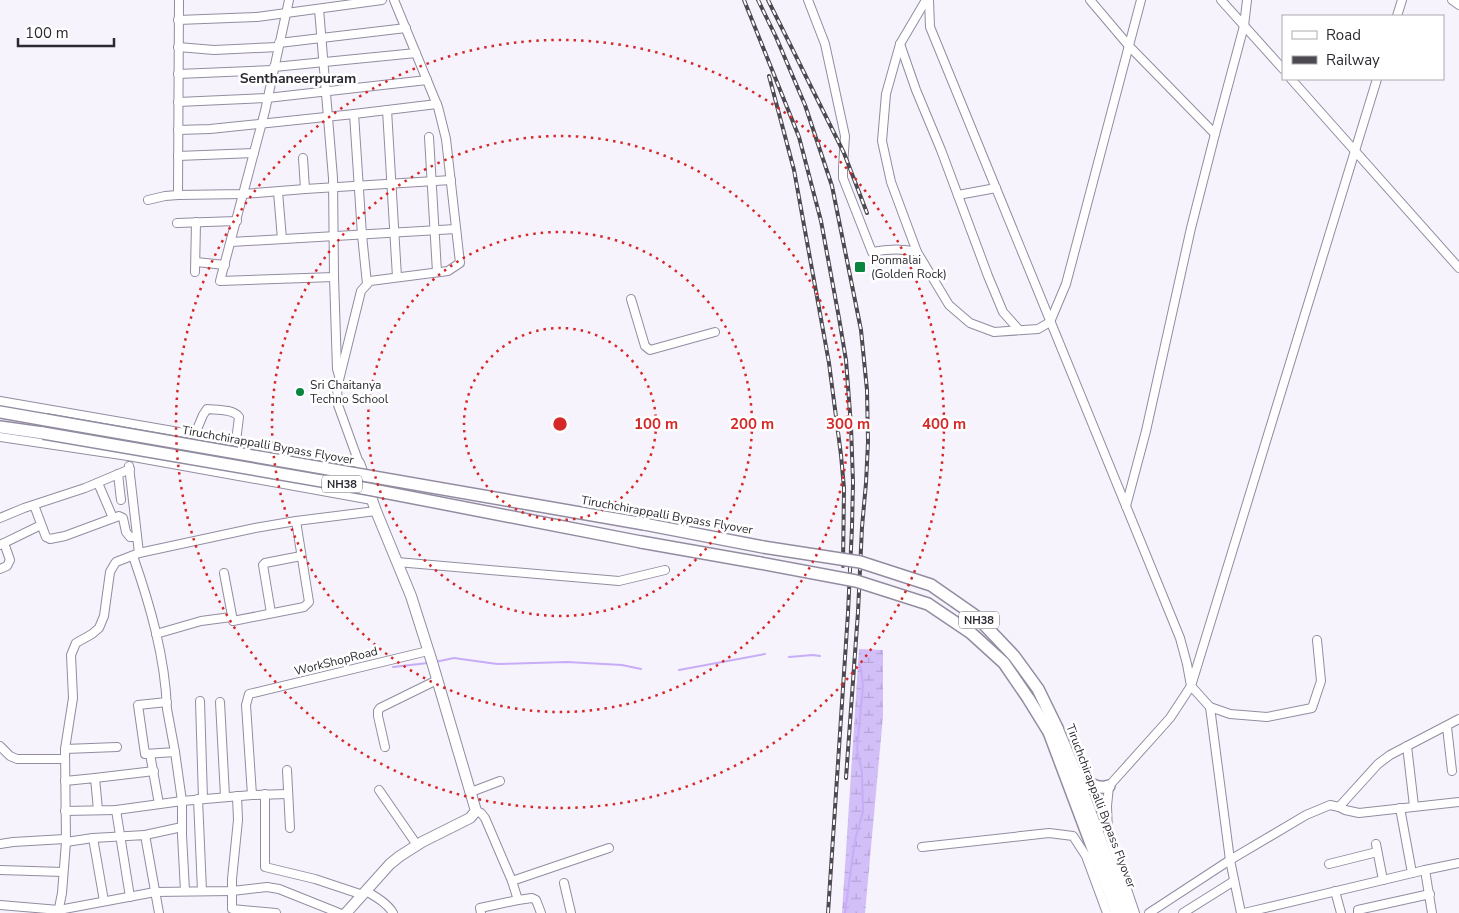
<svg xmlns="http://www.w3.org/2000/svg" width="1459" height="913" viewBox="0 0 1459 913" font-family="'Nunito Sans',sans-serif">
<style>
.wetland{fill:url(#wetland-marsh)}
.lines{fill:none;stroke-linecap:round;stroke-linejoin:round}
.stream{stroke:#c7adf7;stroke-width:2}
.minor-casing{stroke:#938ca1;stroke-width:10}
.major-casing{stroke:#938ca1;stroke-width:12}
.highway-casing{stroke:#938ca1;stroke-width:14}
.minor{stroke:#fff;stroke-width:8}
.major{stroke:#fff;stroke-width:10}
.highway{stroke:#fff;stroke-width:11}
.rail-casing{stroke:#4c4951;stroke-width:4}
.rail{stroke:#fff;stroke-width:2;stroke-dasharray:5.5;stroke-linecap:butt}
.highway-bridge-casing{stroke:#938ca1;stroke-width:14;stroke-linecap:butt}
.highway-bridge{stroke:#fff;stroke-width:11}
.ring{fill:none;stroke:#d62828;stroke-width:2.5;stroke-dasharray:2.5 5}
.poi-dot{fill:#09853f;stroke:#fff;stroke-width:2}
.labels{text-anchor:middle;stroke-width:5;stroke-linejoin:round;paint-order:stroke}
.shield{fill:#fff;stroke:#6b696f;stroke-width:1}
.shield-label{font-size:11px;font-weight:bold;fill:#2c2931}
.poi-label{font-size:12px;fill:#2c2931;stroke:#fff;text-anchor:start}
.street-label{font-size:12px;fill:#2c2931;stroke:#fff}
.neighbourhood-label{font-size:14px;font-weight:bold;fill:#2c2931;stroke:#fff}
.centre{fill:#d62828;stroke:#fff;stroke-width:2.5}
.ring-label{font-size:15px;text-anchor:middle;font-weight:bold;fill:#d62828;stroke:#fff;stroke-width:5;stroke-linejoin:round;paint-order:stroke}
</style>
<defs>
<pattern id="wetland-marsh" width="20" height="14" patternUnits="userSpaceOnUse" patternTransform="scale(1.25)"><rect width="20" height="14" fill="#d3bff8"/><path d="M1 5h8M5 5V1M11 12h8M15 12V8" fill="none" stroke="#b5a4d5"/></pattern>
</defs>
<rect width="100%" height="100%" fill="#f6f3fc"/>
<path class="wetland" d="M859,649L883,650V716L865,913H842Z"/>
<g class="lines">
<g class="stream">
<path d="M789,657L813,655L820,656"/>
<path d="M435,662L454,658L497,664L567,662L622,665L641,669"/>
<path d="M393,667L428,663"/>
<path d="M679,670L765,654"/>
<path d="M845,913L855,840L863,812L862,772L857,749L863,686L861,668L859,664"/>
</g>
<defs>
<g id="minor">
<path d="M289,0L265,111L220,281L334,277"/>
<path d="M808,0L825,44L845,136L843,167V178L872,252C887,249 902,248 917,252L949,305L970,323L994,332L1038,329L1050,322L1066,284L1141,0"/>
<path d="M929,0L930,27L1180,638L1187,664L1191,686L1210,707L1230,714L1267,717L1312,708L1321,681L1317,640"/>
<path d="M1090,0L1129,46L1215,134"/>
<path d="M1221,0L1283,69"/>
<path d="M1452,0L1459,5"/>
<path d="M319,9L333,178L334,277L337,369L339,376"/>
<path d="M1397,16L1402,0"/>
<path d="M178,20L257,17L382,0"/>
<path d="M279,43L406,28"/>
<path d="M900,44L916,90L941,150L988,276L1003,312L1019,330"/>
<path d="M178,47L214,50L278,47"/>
<path d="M274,67L416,53"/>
<path d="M178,74L273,70"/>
<path d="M1291,79L1459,268"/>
<path d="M178,102L267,98L427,80"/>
<path d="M387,110L397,277"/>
<path d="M178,130L210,129L354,114"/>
<path d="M429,137L437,272"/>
<path d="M178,156L254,153"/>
<path d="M303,158L305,189"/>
<path d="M278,192L282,239"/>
<path d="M178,195L179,0"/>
<path d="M958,195L996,188"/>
<path d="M148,200L165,196L178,195L243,194L305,189L451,180"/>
<path d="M177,223L237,221"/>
<path d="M231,242L456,229"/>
<path d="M917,252L891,182L882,141L886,94L900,44L926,0"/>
<path d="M196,262L225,265"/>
<path d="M195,272L196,222"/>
<path d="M367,284L362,235L354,114L437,104"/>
<path d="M631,299L645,346L650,350L715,332"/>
<path d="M0,401L359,463L338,405L337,388L361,291L370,281L448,271L460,263L446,139L438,107L394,0"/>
<path d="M195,434L203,415L207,409C218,410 233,409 239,417L236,441"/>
<path d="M0,437L128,456L372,500"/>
<path d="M129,466L139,553"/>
<path d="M118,474L121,500"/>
<path d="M98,483L113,518"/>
<path d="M34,505L46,537L50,539L65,536L119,516L123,518L126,532L130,537H137"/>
<path d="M1126,506L1146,431L1191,228L1215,134L1244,26L1247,0"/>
<path d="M0,518L24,508L85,488L130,469"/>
<path d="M0,545L41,525"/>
<path d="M133,556C150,605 165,656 167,709L175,752L145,754L138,705L167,702"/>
<path d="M397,562L619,581L665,570"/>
<path d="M0,569L7,566L10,560L4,543"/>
<path d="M224,573L233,621L304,607L309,602L296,521"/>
<path d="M271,613L263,565L265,563L301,556"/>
<path d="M156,634L201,621L231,617"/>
<path d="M200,701L203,799"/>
<path d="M220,702L225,796"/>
<path d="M1210,707L1230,860L1241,913"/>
<path d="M1447,727L1452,771"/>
<path d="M0,746L10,756L17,759H65"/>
<path d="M1407,746L1414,806"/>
<path d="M385,747L378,716V711L380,708L437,680"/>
<path d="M65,749L117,747"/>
<path d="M175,752L182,801V835L185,891"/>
<path d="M150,754L159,804"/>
<path d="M287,770L290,828"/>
<path d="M95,778L154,771"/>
<path d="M65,781L95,778L98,810"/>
<path d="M379,790L417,845"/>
<path d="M471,792L500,781"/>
<path d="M265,794V867L315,879L363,895"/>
<path d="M288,794L252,795L246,705L249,694L428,651"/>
<path d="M237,796L238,820L232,879V909L276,913"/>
<path d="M198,799L202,891"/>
<path d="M1339,807L1345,810L1359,813L1459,802"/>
<path d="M1400,808L1412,873"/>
<path d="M116,810L130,897"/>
<path d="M65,811L116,810L182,801L252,795"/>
<path d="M476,811L481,813L485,818L512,881L518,900L480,908L481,913"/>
<path d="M145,835L182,827"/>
<path d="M93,838L104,901"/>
<path d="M66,842L93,838L145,835L159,913"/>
<path d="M0,844L13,842L65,839"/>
<path d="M1376,844L1383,880"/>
<path d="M922,847L1049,833L1073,836L1086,856L1107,913"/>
<path d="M1329,864L1377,852"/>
<path d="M0,870L63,872"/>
<path d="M1425,870L1459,863"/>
<path d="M512,881L609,848"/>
<path d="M564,883L571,913"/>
<path d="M366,891C376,897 387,903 393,913"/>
<path d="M1335,891L1341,913"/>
<path d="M518,900L532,898L536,900L541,913"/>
<path d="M0,905L59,910L155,892L232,891L267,887L279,889L339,913"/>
<path d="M58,913L62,893L66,842L65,749L73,698L71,655L76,643L92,634L99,628L104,616L110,572L114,565L116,562L139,553L255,528L296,521L376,511"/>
<path d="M1135,913L1108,833L1107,806L1109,786L1170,718L1191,686L1377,79"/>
<path d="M1149,913L1230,860L1306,815L1330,805L1339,807L1378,764L1390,755L1459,719"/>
<path d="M1183,913L1234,881"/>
<path d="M1244,913L1425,870L1432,913"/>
<path d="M1358,913V910L1430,894"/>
</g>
<path id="major" d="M346,913L390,864L400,856L422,842L470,818L476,811L432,662L411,596L376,511L359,463"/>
<g id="highway">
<path d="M0,412L46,420"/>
<path d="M0,427L43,433"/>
<path d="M644,524L763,547"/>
<path d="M641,542L760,563"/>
<path d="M1057,728L1075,771L1127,913"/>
<path d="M1049,732L1117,913"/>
<path d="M1076,772C1086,781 1096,791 1109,786"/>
</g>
</defs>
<use href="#minor" class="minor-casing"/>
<use href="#major" class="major-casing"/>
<use href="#highway" class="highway-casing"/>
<use href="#minor" class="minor"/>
<use href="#major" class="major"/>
<use href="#highway" class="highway"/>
<defs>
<g id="rail">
<path d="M744,0L799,137L821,221L839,318L846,360L851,426L853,482L852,527L848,613L828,913"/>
<path d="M758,0L776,37L805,105L832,186L861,330L867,390L868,442L866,483L862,527L858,612L846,778"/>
<path d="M768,0L844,153L867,213"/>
<path d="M769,76L794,170L829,363L841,455L844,488L843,566"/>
</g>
</defs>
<use href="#rail" class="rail-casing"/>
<use href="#rail" class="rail"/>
<defs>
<g id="highway-bridge">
<path d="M46,420L644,524"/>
<path d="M43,433L368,489L641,542"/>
<path d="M763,547L860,562L931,585L977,617L1014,656L1038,689L1057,728"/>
<path d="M760,563L856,581L928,604L971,633L1004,663L1028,698L1049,732"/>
</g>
</defs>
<use href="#highway-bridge" class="highway-bridge-casing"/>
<use href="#highway-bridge" class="highway-bridge"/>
</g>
<g class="ring">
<circle cx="560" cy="424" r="96"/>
<circle cx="560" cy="424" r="192"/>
<circle cx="560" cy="424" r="288"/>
<circle cx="560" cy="424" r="384"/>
</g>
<g class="poi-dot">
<rect x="854" y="261" width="12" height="12" rx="2.5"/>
<circle cx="300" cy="392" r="5"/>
</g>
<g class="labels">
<g class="shield">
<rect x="322" y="475.5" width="40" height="17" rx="4"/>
<rect x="959" y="611.5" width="40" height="17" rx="4"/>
</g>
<g class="shield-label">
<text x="342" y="488">NH38</text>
<text x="979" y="624">NH38</text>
</g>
<g class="poi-label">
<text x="871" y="264">Ponmalai<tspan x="871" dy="14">(Golden Rock)</tspan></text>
<text x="310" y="389">Sri Chaitanya<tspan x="310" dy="14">Techno School</tspan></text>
</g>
<g class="street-label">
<text transform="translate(268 445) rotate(10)" y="4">Tiruchchirappalli Bypass Flyover</text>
<text transform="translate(667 515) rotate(10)" y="4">Tiruchchirappalli Bypass Flyover</text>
<text transform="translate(336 661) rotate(-14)" y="4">WorkShopRoad</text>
<text transform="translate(1101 806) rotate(69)" y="4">Tiruchchirappalli Bypass Flyover</text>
</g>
<g class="neighbourhood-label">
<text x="298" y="83">Senthaneerpuram</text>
</g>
</g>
<circle cx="560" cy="424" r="8" class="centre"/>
<g class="ring-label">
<text x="656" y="429">100 m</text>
<text x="752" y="429">200 m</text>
<text x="848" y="429">300 m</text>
<text x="944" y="429">400 m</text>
</g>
<rect x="1282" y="15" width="162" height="65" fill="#ffffff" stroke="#aba9ad"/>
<rect x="1292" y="31" width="25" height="8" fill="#ffffff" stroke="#aba9ad"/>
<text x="1326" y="40" font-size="15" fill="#2c2931">Road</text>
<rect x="1292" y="56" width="25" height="8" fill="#4c4951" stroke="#aba9ad"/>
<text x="1326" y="65" font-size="15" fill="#2c2931">Railway</text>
<path d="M18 38v8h96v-8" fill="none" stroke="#2c2931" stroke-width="2.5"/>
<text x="25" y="38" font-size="15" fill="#2c2931" stroke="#ffffff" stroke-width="4" paint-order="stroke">100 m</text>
</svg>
